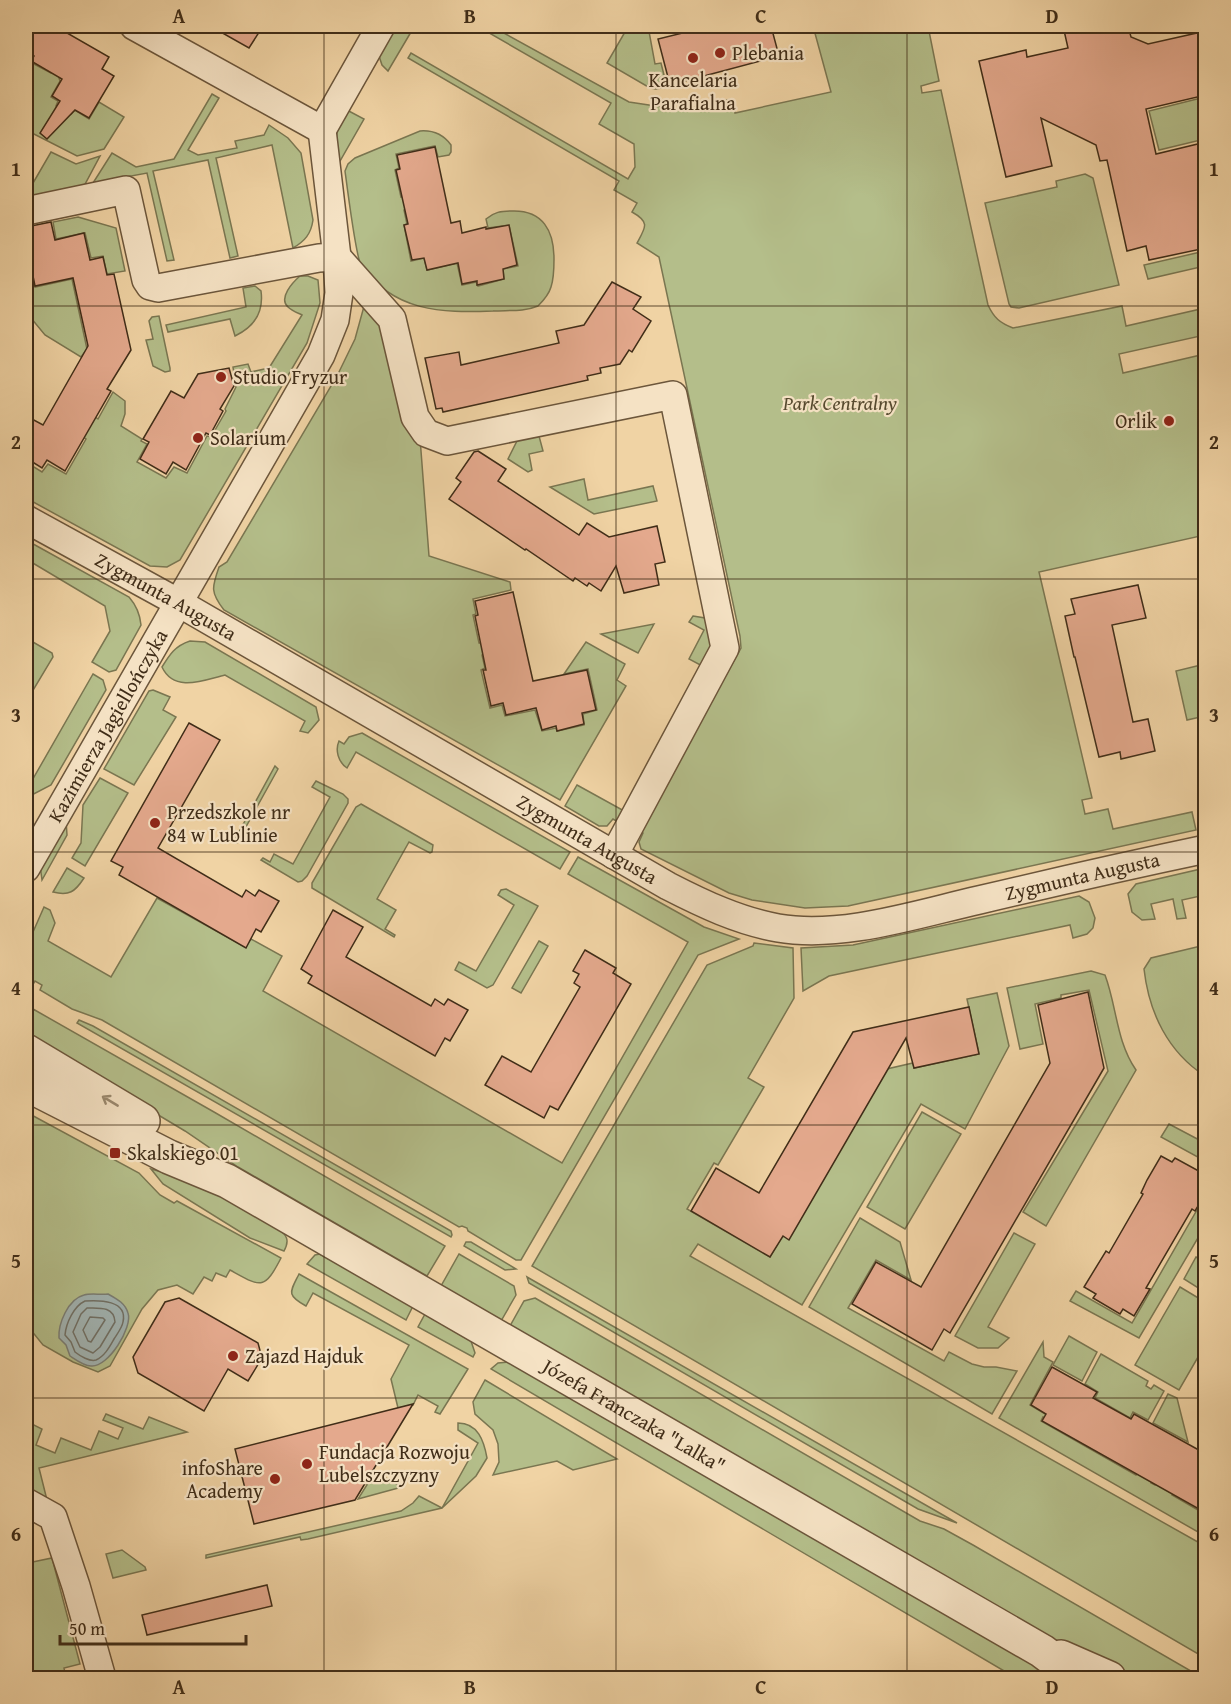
<svg xmlns="http://www.w3.org/2000/svg" width="1231" height="1704" viewBox="0 0 1231 1704" font-family="'Gentium Book Plus',serif">
<style>
.green{fill:#b4be8a;stroke:#7a7651;stroke-width:1.5}
.water{fill:#a1b4b3;stroke:#7a7e75;stroke-width:1.5}
.lines{fill:none;stroke-linecap:round;stroke-linejoin:round}
.shore{stroke:#707066;stroke-width:1.5}
.building{fill:#e4a98d;stroke:#402d18;stroke-width:1.5}
.minor-casing{stroke:#6c563b;stroke-width:30}
.tertiary-casing{stroke:#6c563b;stroke-width:36}
.minor{stroke:#f5e2c4;stroke-width:27}
.tertiary{stroke:#f5e2c4;stroke-width:33}
.oneway{stroke:#9a886e}
.grid{fill:none;stroke:#402d18;stroke-width:1.5;stroke-opacity:0.55}
.poi-dot{fill:#8f2418;stroke:#f5e2c4;stroke-width:2}
.labels{text-anchor:middle;stroke-width:4.5;stroke-linejoin:round;paint-order:stroke}
.poi-label{font-size:20px;fill:#402d18;stroke:#f5e2c4;text-anchor:start}
.park-label{font-size:20px;font-style:italic;fill:#574a2f;stroke:#f5e2c4}
.street-label{font-size:20px;fill:#402d18;stroke:#f5e2c4}
.neatline{fill:none;stroke:#402d18;stroke-width:2}
.grid-label{font-size:20px;text-anchor:middle;font-weight:bold;fill:#402d18}
</style>
<rect width="100%" height="100%" fill="#f0d3a4"/>
<filter id="stains"><feTurbulence type="fractalNoise" baseFrequency=".00333" numOctaves="4"/><feColorMatrix values="0 0 0 0 .2 0 0 0 0 .09 0 0 0 0 .02 0 0 0 .5 -.17"/></filter>
<radialGradient id="worn" r=".72"><stop offset=".6" stop-color="#630" stop-opacity="0"/><stop offset="1" stop-color="#630" stop-opacity=".3"/></radialGradient>
<g class="green">
<path d="M477,26H491L629,102L682,110L732,99L735,113L831,92L813,26H928L939,81L921,86L922,93L941,90L988,305C994,318 1000,323 1013,328L1122,306L1126,326L1205,308V335L1119,354L1123,373L1205,354V535L1039,572L1092,798L1082,800L1085,814L1108,809L1113,829L1192,812L1196,830L848,906L805,908L752,900L729,893L641,849L639,842L643,833L639,830L741,648L740,636L659,257L637,243C646,227 650,222 632,212L637,203L614,190L619,181L408,58L411,53L628,179L635,167L634,144L599,124L611,103Z"/>
<path d="M614,26H648L655,64L661,63L667,87L656,89L650,88L607,63L625,32Z"/>
<path d="M401,28L411,32L388,71L382,65L379,56L390,33Z"/>
<path d="M26,53L33,57L30,62L51,73L54,69L61,74L59,78L60,81L51,97L58,101L56,106L71,114L75,110L89,119L99,102L124,117L104,149L77,156L26,130Z"/>
<path d="M212,94L219,98L188,150L198,155L237,148L235,141L264,135L269,125L288,138L301,153L313,220C311,234 305,241 293,248L272,145L216,158L238,256L230,258L208,160L153,171L174,260L167,261L147,173L93,183L112,153L136,167L174,159Z"/>
<path d="M1205,97V139L1159,150L1149,111Z"/>
<path d="M345,109L364,119L340,161L334,162L337,132Z"/>
<path d="M420,131C433,130 443,134 451,145V152L449,155L438,157L435,146L396,154L399,168L395,170L401,197L405,196L408,209L404,210L407,224L404,225L411,261L424,258L427,270L457,263L462,285L476,282L478,286L504,279L503,269L518,266L509,225L488,228L486,219C494,212 501,211 512,211C543,210 554,231 554,259C554,269 554,278 551,287C549,294 543,301 538,306C524,312 508,310 493,311C441,313 394,312 361,265C356,257 347,186 345,171L348,164L355,158Z"/>
<path d="M51,152L76,164L100,156L84,186L26,199V189L29,190Z"/>
<path d="M1085,174L1093,178L1119,285L1019,308L1011,307L1009,304L985,203L1057,187L1056,181Z"/>
<path d="M78,217L116,228L125,271L107,274L103,256L91,258L85,233L56,239L53,222Z"/>
<path d="M1205,251V266L1148,279L1144,265Z"/>
<path d="M29,262L35,287L72,279L87,349L81,357L45,335L26,312V263Z"/>
<path d="M300,276H308L318,280L320,303L307,343L180,560L167,567L150,566L26,498V462L42,472L48,464L66,474L86,439L82,436L94,416L98,419L113,392L125,401V414L121,426L142,439L141,441L147,444L137,462L166,478L174,467L187,473L207,436L211,437L226,411L225,409L236,387L233,367L248,364L251,372L269,368L302,315C298,313 292,311 288,307C278,298 293,282 300,276Z"/>
<path d="M255,286L261,291C264,313 254,327 235,336L230,319L168,332L166,325L246,307L243,288Z"/>
<path d="M366,299L386,323L420,438L429,556L510,582L511,590L473,599L476,614L473,615L479,643H484L486,654L482,655L485,668L481,670L490,708L502,705L505,716L535,710L542,731L556,728L557,731L584,725L583,714L597,710L588,669L564,674L586,642L625,664L617,680L626,686L560,800L224,610C210,592 212,587 219,567L227,562L337,376L355,339Z"/>
<path d="M159,316L170,368V371L165,372L153,366L146,340L153,339L149,321L152,317Z"/>
<path d="M534,434L539,436L543,451L529,454L532,470L528,472L508,459L519,437Z"/>
<path d="M584,479L588,500L653,486L657,501L594,514L550,487Z"/>
<path d="M26,540L129,597C136,605 140,614 141,625L116,670L109,672L92,662L110,631L105,606L26,559Z"/>
<path d="M693,616L705,618L713,645L704,667L689,659L704,630L689,622Z"/>
<path d="M654,624L638,653L601,634Z"/>
<path d="M26,638L52,653L53,657L26,702Z"/>
<path d="M190,641L205,642L316,707L319,720L308,733L300,731L305,721L225,675C204,680 174,693 162,667C170,654 175,646 190,641Z"/>
<path d="M1205,664V716L1187,720L1176,671Z"/>
<path d="M93,674L103,680L106,690L51,785L26,798V791Z"/>
<path d="M153,690L170,697L163,710L176,717L134,785L104,769L149,691Z"/>
<path d="M362,733L570,852L560,869L356,752L347,768C338,762 335,750 339,741L344,744L349,737Z"/>
<path d="M275,766L278,769L237,843L234,841Z"/>
<path d="M100,778L128,793L85,866L72,858L81,843L83,805Z"/>
<path d="M316,781L343,794L348,799V803L307,876L302,881L298,882L261,860L263,858L270,862L274,854L293,864L330,797L312,787Z"/>
<path d="M577,785L626,812L618,822L613,819L607,826H599L565,806Z"/>
<path d="M361,804L433,845L432,852L430,853L409,842L377,899L396,910L385,929L395,935L394,937L312,888V883L356,807Z"/>
<path d="M66,820L67,835L42,880L40,865Z"/>
<path d="M578,857L704,927L739,939L698,955L521,1260H516L468,1231L467,1228L462,1226L459,1227L102,1020L72,1009L40,990L42,985L35,981L32,986L26,982V948L44,907L50,910L55,923L48,941L111,977L157,898L245,947L251,939L282,956L263,991L562,1163L688,942L568,874Z"/>
<path d="M67,868L84,878C75,892 69,896 53,892Z"/>
<path d="M1205,868V895L1182,900L1186,918L1177,919L1173,899L1151,904L1155,919L1142,920L1132,912L1128,894L1136,884Z"/>
<path d="M506,889L538,906L493,985L487,988L455,970L459,962L476,971L514,905L498,895L501,890Z"/>
<path d="M1079,896L1089,902L1095,918L1093,928L1087,934L1073,938L1070,925L829,976L803,991L801,948L853,945Z"/>
<path d="M539,941L548,946L521,993L512,988Z"/>
<path d="M754,943L793,948L794,998L748,1078L764,1087L718,1165L714,1163L687,1209L770,1257L878,1071L913,1063L914,1068L979,1054L967,999L997,993L1009,1046L965,1129L921,1104L802,1305L698,1244L690,1256L1205,1546V1658L532,1266L707,965L753,946Z"/>
<path d="M1205,945H1206L1205,1076C1168,1052 1149,1013 1144,969L1151,958Z"/>
<path d="M1091,971L1105,975C1117,1007 1116,1041 1136,1070L1046,1226L1023,1212L1108,1071L1089,990L1061,995V998L1035,1004L1043,1044L1020,1049L1007,988Z"/>
<path d="M33,1009L214,1112L445,1246L427,1276L238,1167L185,1131L130,1098L26,1039V1021Z"/>
<path d="M79,1020L93,1026L451,1231L452,1235L451,1237L77,1023Z"/>
<path d="M26,1112L139,1173L160,1195L174,1203L177,1201L281,1258C264,1291 261,1287 230,1270L226,1277L216,1273L212,1281L204,1277L193,1294L177,1285L158,1290L142,1309L110,1366L98,1372L73,1362L43,1345L26,1324Z"/>
<path d="M922,1112L961,1134L905,1229L867,1207Z"/>
<path d="M1169,1124L1205,1143V1161L1161,1137Z"/>
<path d="M151,1169L184,1178L207,1188L277,1228C287,1235 290,1240 284,1251L250,1238L163,1184Z"/>
<path d="M1205,1196V1226L1139,1338L1070,1301L1076,1291L1132,1323Z"/>
<path d="M860,1218L900,1242L911,1280L876,1260L848,1308L944,1361L949,1352L972,1364L984,1367H996L1017,1371L992,1414L809,1307Z"/>
<path d="M1014,1233L1035,1244L988,1327L1009,1338L998,1348H978L955,1336Z"/>
<path d="M466,1242H471L516,1269L505,1270L464,1246Z"/>
<path d="M320,1254L413,1306L406,1320L307,1264L315,1255Z"/>
<path d="M459,1254L514,1286L516,1295L501,1321L441,1286Z"/>
<path d="M1196,1257L1205,1262V1287L1203,1291L1184,1279Z"/>
<path d="M299,1274L468,1369L440,1414L435,1412L438,1406L418,1395L413,1405L398,1408L391,1379L409,1345L313,1293L306,1306C286,1295 290,1292 299,1274Z"/>
<path d="M527,1277L957,1523L918,1509L529,1283Z"/>
<path d="M1180,1287L1205,1302V1345L1179,1390L1135,1365Z"/>
<path d="M535,1298L920,1521L944,1529L973,1545L1203,1678H1129L1055,1641L510,1326L524,1301Z"/>
<path d="M425,1314L471,1341L475,1353L473,1357L418,1327Z"/>
<path d="M1069,1336L1097,1352L1082,1381L1053,1365Z"/>
<path d="M1043,1342L1044,1357L1053,1362L1030,1405L1047,1415L1046,1418L1043,1417L1041,1421L1136,1475L1138,1473L1154,1477L1151,1483L1155,1485L1158,1480L1175,1489L1172,1495L1205,1514V1536L999,1418Z"/>
<path d="M1101,1354L1148,1381L1146,1386L1151,1389L1154,1385L1164,1391L1148,1420L1133,1412L1130,1418L1095,1398L1098,1392L1085,1384Z"/>
<path d="M509,1362L1060,1678H1016L491,1369L498,1363Z"/>
<path d="M485,1380L617,1459L573,1470L557,1461L493,1475L499,1462L498,1444L493,1430L475,1414L473,1402Z"/>
<path d="M1168,1394L1177,1398L1188,1442L1153,1423Z"/>
<path d="M106,1414L143,1429L149,1417L187,1432L39,1468L49,1508L26,1495V1421L42,1429L36,1445L55,1453L61,1438L91,1450L99,1431L118,1439L123,1428L103,1420Z"/>
<path d="M458,1423C478,1423 484,1441 487,1458L476,1476L442,1508L308,1539L301,1540L300,1537L206,1558V1555L401,1511L413,1503L419,1496L442,1508L478,1443L458,1430Z"/>
<path d="M375,1472L402,1487L358,1499Z"/>
<path d="M122,1550L145,1567L146,1570L113,1578L106,1554Z"/>
<path d="M52,1558L80,1664L64,1668L66,1678H26L30,1677L26,1657V1561L28,1563Z"/>
</g>
<path class="water" d="M108,1294C117,1299 125,1303 128,1313C133,1327 108,1368 91,1366C84,1366 76,1360 70,1356L66,1345L59,1338C58,1324 68,1299 84,1295C91,1293 100,1295 108,1294Z"/>
<g class="lines">
<g class="shore">
<path d="M85,1301C99,1300 128,1300 123,1322C122,1328 117,1334 114,1339C110,1346 105,1356 96,1360C90,1362 80,1356 75,1352L71,1342L65,1335C66,1323 74,1306 85,1301Z"/>
<path d="M87,1308C99,1308 114,1306 115,1322L100,1347L93,1353L80,1347L73,1332L81,1314Z"/>
<path d="M90,1317L103,1318L105,1320L91,1342L88,1341L83,1330Z"/>
</g>
</g>
<g class="building">
<path d="M26,26H55L109,57L102,69L114,76L89,118L75,110L47,139L40,133L60,101L52,96L62,79L31,61L34,56L26,51Z"/>
<path d="M210,26H263L249,48Z"/>
<path d="M711,26H771L779,56L670,85L658,39Z"/>
<path d="M1063,26H1128L1131,37L1148,44L1206,31V95L1146,109L1156,154L1206,142V248L1149,260L1146,246L1127,251L1107,160L1100,161L1096,145L1041,118L1052,166L1006,177L979,61L1026,50L1027,57L1068,48Z"/>
<path d="M435,147L451,223L460,221L462,233L486,227V229L509,225L517,265L503,269L504,279L477,285V281L462,284L458,263L427,270L424,258L412,260L404,225L408,224L396,170L400,169L397,155Z"/>
<path d="M51,222L55,240L84,233L90,260L103,257L107,275L114,274L131,350L107,389L111,391L65,471L47,460L42,468L26,458V429L32,419L43,425L88,346L73,278L35,286L30,261L26,262V227Z"/>
<path d="M612,282L641,297L633,309L651,321L632,352L629,350L620,364L600,368L601,373L587,376L588,380L443,412L442,408L436,409L425,358L459,352L461,365L559,343L556,331L584,325Z"/>
<path d="M229,368L234,386L220,409L223,411L210,435L206,433L186,470L173,462L166,474L140,459L149,442L143,439L171,391L184,398L198,374Z"/>
<path d="M478,451L506,469L498,481L579,535L587,523L609,537L657,526L665,562L655,564L659,585L624,593L616,566L601,591L589,583L587,586L575,578L573,581L526,549L525,550L449,499L461,482L456,478L474,452Z"/>
<path d="M1138,585L1146,618L1112,625L1133,722L1148,719L1155,751L1121,759L1120,752L1099,757L1075,657H1074L1065,616L1075,614L1071,599Z"/>
<path d="M513,592L533,681L587,670L596,710L582,713L584,724L557,731L556,726L542,730L536,708L506,715L503,703L491,706L483,670H486L475,616L478,615L475,601Z"/>
<path d="M189,723L220,740L158,848L242,897L246,890L255,896L259,890L279,901L261,932L256,929L246,948L119,875L123,867L111,861Z"/>
<path d="M333,910L363,927L346,957L431,1006L435,999L444,1005L448,999L468,1010L450,1041L445,1038L435,1056L308,983L312,976L301,969Z"/>
<path d="M585,950L616,968L613,973L631,984L558,1110L550,1106L544,1118L485,1085L502,1056L531,1072L580,987L574,983L579,974L573,971Z"/>
<path d="M1088,992L1104,1068L950,1333L944,1329L932,1350L852,1304L876,1262L921,1287L1050,1063L1038,1005Z"/>
<path d="M969,1007L979,1054L914,1068L906,1038L789,1240L783,1236L770,1257L691,1211L716,1168L759,1193L853,1032Z"/>
<path d="M1161,1156L1172,1162L1175,1158L1206,1175V1193L1195,1211L1192,1209L1146,1288L1150,1289L1134,1316L1123,1309L1120,1314L1093,1298L1096,1294L1084,1287L1106,1251L1109,1253L1143,1194L1141,1193L1147,1180Z"/>
<path d="M179,1298L258,1343L262,1358L248,1381L228,1369L204,1411L138,1373L133,1357L165,1302Z"/>
<path d="M1052,1367L1097,1392L1093,1398L1131,1419L1134,1414L1206,1454V1513L1042,1421L1046,1414L1031,1405Z"/>
<path d="M413,1404L355,1500L254,1524L235,1449Z"/>
<path d="M267,1585L272,1606L147,1635L142,1615Z"/>
</g>
<g class="lines">
<defs>
<g id="minor">
<path d="M134,26L322,130"/>
<path d="M26,211L126,190L146,280L150,286L158,288L319,258L337,257"/>
<path d="M337,257L392,319L415,417L426,433L447,441L673,395L725,648L614,855"/>
<path id="s1" d="M26,519L179,603L668,886C703,904 739,921 778,928C842,939 917,914 979,900C1055,882 1130,865 1206,849"/>
<path id="s2" d="M26,868L321,355L335,320L339,293L337,257L322,130L381,26"/>
<path d="M26,1502L53,1517L76,1586L102,1678"/>
</g>
<g id="tertiary">
<path d="M26,1051L143,1121"/>
<path id="s3" d="M26,1084L169,1157L227,1181L1042,1651L1078,1678"/>
<path d="M1061,1657L1109,1678"/>
</g>
</defs>
<use href="#minor" class="minor-casing"/>
<use href="#tertiary" class="tertiary-casing"/>
<use href="#minor" class="minor"/>
<use href="#tertiary" class="tertiary"/>
</g>
<defs><path id="oneway-shaft" d="M-6 0H5M1.5-3L5.5 0L1.5 3" fill="none" stroke-width="1.6" stroke-linecap="round" stroke-linejoin="round" transform="scale(1.5)"/></defs>
<use class="oneway" href="#oneway-shaft" transform="translate(110 1101) rotate(-149)"/>
<path class="grid" d="M324,26V1678M616,26V1678M907,26V1678M26,306H1206M26,579H1206M26,852H1206M26,1125H1206M26,1398H1206"/>
<g class="poi-dot">
<circle cx="720" cy="53" r="6"/>
<circle cx="693" cy="58" r="6"/>
<circle cx="221" cy="377" r="6"/>
<circle cx="1169" cy="421" r="6"/>
<circle cx="198" cy="438" r="6"/>
<circle cx="155" cy="823" r="6"/>
<rect x="109" y="1147" width="12" height="12" rx="3"/>
<circle cx="233" cy="1356" r="6"/>
<circle cx="307" cy="1464" r="6"/>
<circle cx="275" cy="1479" r="6"/>
</g>
<g class="labels">
<g class="poi-label">
<text x="732" y="60">Plebania</text>
<text x="693" y="87" text-anchor="middle">Kancelaria<tspan x="693" dy="23">Parafialna</tspan></text>
<text x="233" y="384">Studio Fryzur</text>
<text x="1157" y="428" text-anchor="end">Orlik</text>
<text x="210" y="445">Solarium</text>
<text x="167" y="819">Przedszkole nr<tspan x="167" dy="23">84 w Lublinie</tspan></text>
<text x="127" y="1160">Skalskiego 01</text>
<text x="245" y="1363">Zajazd Hajduk</text>
<text x="319" y="1459">Fundacja Rozwoju<tspan x="319" dy="23">Lubelszczyzny</tspan></text>
<text x="263" y="1475" text-anchor="end">infoShare<tspan x="263" dy="23">Academy</tspan></text>
</g>
<g class="park-label">
<text x="840" y="410">Park Centralny</text>
</g>
<g class="street-label">
<text dy="7" stroke="none"><textPath href="#s1" startOffset="160">Zygmunta Augusta</textPath></text>
<text dy="7" stroke="none"><textPath href="#s2" startOffset="164">Kazimierza Jagiellończyka</textPath></text>
<text dy="7" stroke="none"><textPath href="#s1" startOffset="646">Zygmunta Augusta</textPath></text>
<text dy="7" stroke="none"><textPath href="#s1" startOffset="1168">Zygmunta Augusta</textPath></text>
<text dy="7" stroke="none"><textPath href="#s3" startOffset="693">Józefa Franczaka "Lalka"</textPath></text>
</g>
</g>
<rect width="1231" height="1704" fill="none" stroke="#f0d3a4" stroke-width="66"/>
<path d="M60 1635v9h186v-9" fill="none" stroke="#402d18" stroke-width="3"/>
<text x="69" y="1635" font-size="18" fill="#402d18" stroke="#f5e2c4" stroke-width="4.5" paint-order="stroke">50 m</text>
<rect x="33" y="33" width="1165" height="1638" class="neatline"/>
<g class="grid-label">
<text x="179" y="23">A</text>
<text x="470" y="23">B</text>
<text x="761" y="23">C</text>
<text x="1052" y="23">D</text>
<text x="16" y="176">1</text>
<text x="1214" y="176">1</text>
<text x="16" y="449">2</text>
<text x="1214" y="449">2</text>
<text x="16" y="722">3</text>
<text x="1214" y="722">3</text>
<text x="16" y="995">4</text>
<text x="1214" y="995">4</text>
<text x="16" y="1268">5</text>
<text x="1214" y="1268">5</text>
<text x="16" y="1541">6</text>
<text x="1214" y="1541">6</text>
<text x="179" y="1694">A</text>
<text x="470" y="1694">B</text>
<text x="761" y="1694">C</text>
<text x="1052" y="1694">D</text>
</g>
<rect width="100%" height="100%" filter="url(#stains)"/>
<rect width="100%" height="100%" fill="url(#worn)"/>
</svg>
